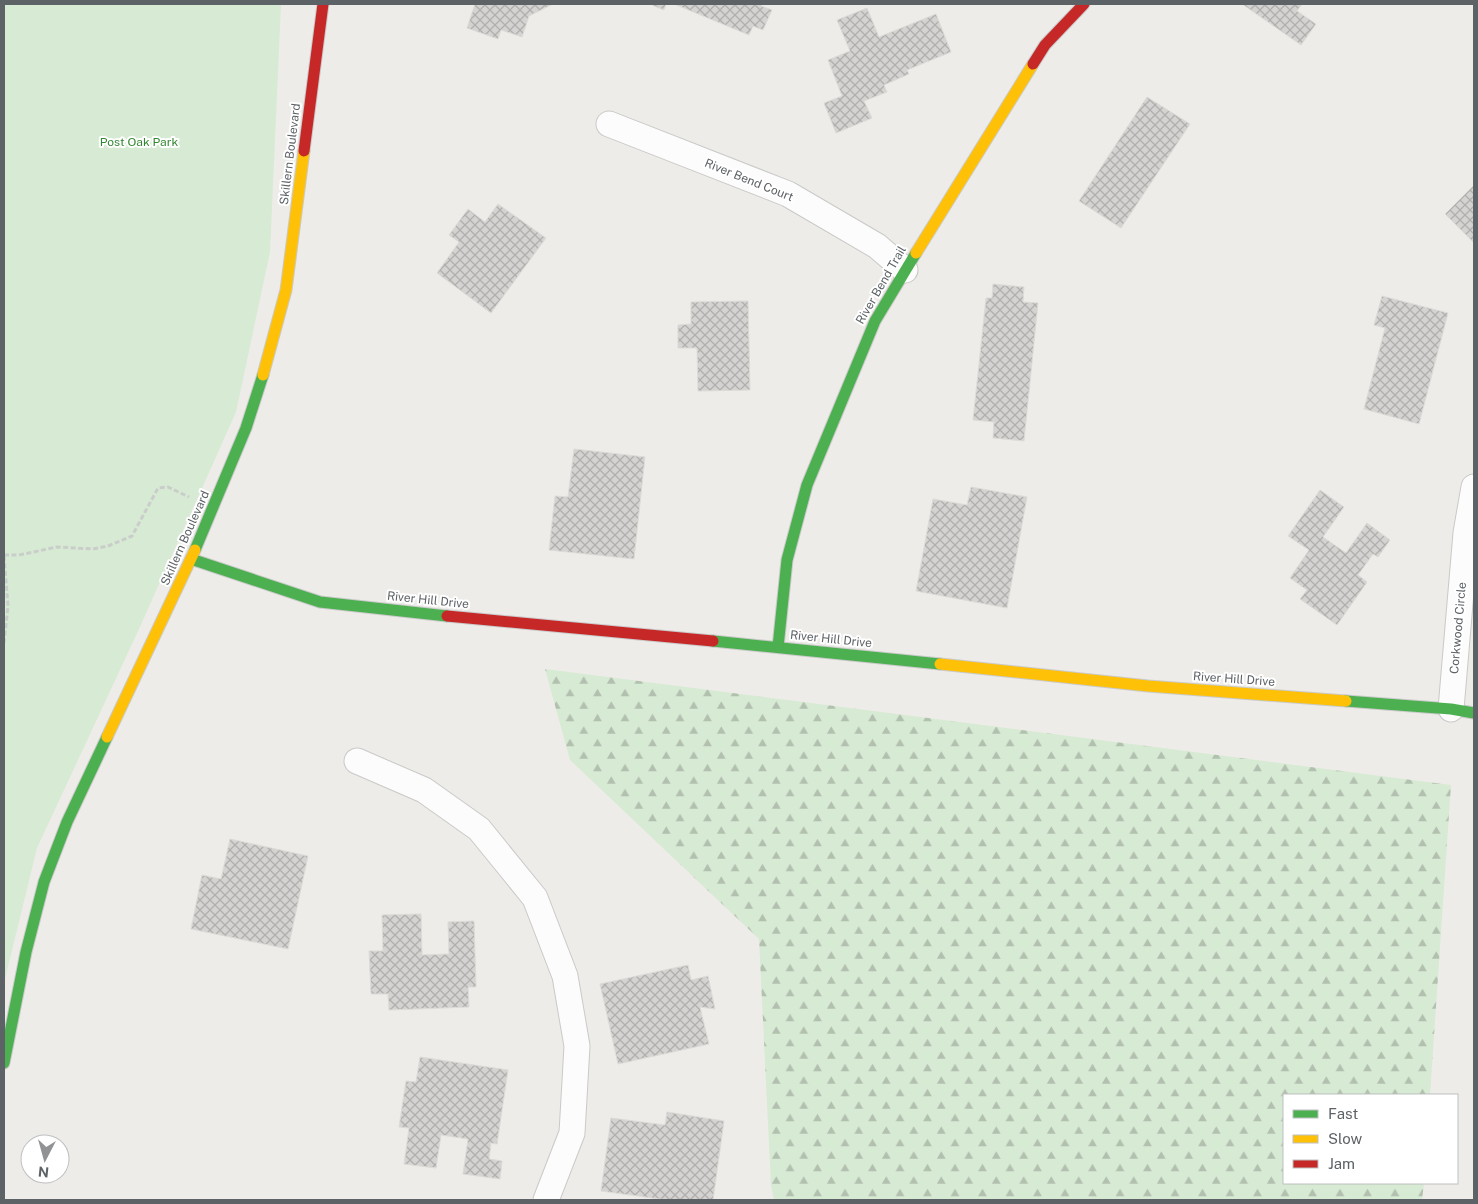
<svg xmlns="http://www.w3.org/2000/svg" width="1478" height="1204" viewBox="0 0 1478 1204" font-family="'Public Sans',sans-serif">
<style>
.green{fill:#d7ead3}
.forest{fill:url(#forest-firs)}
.building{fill:url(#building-cross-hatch);stroke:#dddbd8}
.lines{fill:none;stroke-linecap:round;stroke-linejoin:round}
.street-casing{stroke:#c9c9c8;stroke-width:27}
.fast-casing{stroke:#cacaca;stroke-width:13}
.slow-casing{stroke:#cacaca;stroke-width:13}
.jam-casing{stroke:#cacaca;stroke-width:13}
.path{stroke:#cacecb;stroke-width:3;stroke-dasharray:5 2.5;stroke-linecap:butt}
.street{stroke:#fcfcfc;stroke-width:25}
.fast{stroke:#4caf50;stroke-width:11}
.slow{stroke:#ffc107;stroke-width:11}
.jam{stroke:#c62828;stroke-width:11}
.labels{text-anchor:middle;stroke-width:4;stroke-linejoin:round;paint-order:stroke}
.park-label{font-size:12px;fill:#338733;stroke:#fff}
.street-label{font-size:12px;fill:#5d6266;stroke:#fff}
</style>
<defs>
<pattern id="forest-firs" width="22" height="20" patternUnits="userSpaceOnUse" patternTransform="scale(1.25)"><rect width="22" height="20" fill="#d7ead3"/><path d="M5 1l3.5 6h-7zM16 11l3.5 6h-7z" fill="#b2c1af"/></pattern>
<pattern id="building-cross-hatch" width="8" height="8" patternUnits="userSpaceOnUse" patternTransform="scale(1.25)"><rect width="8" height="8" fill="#d4d3d1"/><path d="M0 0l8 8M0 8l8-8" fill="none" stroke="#afafad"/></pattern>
</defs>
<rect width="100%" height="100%" fill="#eeece8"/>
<path class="green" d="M4,4H281L270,252L236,412L139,629L37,848L4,983Z"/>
<path class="forest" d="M545,669L1451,785L1430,1095H1284V1183H1424L1422,1200H774L771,1185L759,939L570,760Z"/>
<g class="building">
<path d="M475,4H553L529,16L522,37L501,30L498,39L467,28Z"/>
<path d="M652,4H666L664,10L652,5Z"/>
<path d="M674,4H762L761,6L772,10L763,30L753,26L749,35Z"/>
<path d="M1242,4H1302L1297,11L1316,24L1301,45Z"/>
<path d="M867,8L879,37L936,14L951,52L907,70L909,74L884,85L887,92L864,101L872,118L836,133L824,103L842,96L828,60L850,51L837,20Z"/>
<path d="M1147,97L1190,124L1121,228L1079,201Z"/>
<path d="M1474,185V243L1445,214Z"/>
<path d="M498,204L546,238L491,313L437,273L459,242L449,235L468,209L485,222Z"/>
<path d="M993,284L1024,287L1023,302L1038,303L1024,441L993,438L994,422L973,420L986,298H992Z"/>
<path d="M1382,296L1448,313L1419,424L1364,409L1385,328L1374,325Z"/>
<path d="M748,301L750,390L698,391L697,348H678V325L691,324V302Z"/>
<path d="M574,449L645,457L634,559L549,550L555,496L568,497Z"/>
<path d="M971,487L1027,497L1007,608L916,591L933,499L967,505Z"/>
<path d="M1320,490L1344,507L1323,537L1346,553L1367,523L1390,540L1378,557L1373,554L1358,575L1367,582L1337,625L1300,599L1307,590L1290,578L1309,550L1288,536Z"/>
<path d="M230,839L308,856L288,949L191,929L202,875L221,879Z"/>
<path d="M421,914L422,955L449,954L448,922L474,921L476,987H468L469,1007L389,1010L388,994H371L369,951H383L382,915Z"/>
<path d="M688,965L691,980L708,976L715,1009L700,1007L709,1044L618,1064L600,984Z"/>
<path d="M420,1057L508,1070L497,1144L491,1143L489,1159L502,1161L500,1179L463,1174L468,1139L441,1135L436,1168L404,1164L409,1128L399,1127L406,1081L416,1082Z"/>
<path d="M667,1112L724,1121L713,1200H667L601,1191L611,1118L665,1125Z"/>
</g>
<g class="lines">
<defs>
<g id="street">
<path d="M609,124L788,194L877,246L905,270"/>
<path d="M1451,709L1466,533L1474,487"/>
<path d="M357,761L424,790L479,829L535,898L565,976L577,1046L572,1133L546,1200"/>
</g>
<g id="fast">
<path d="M195,550L246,428L263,375"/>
<path d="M191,559L320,602L447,616"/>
<path d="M713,641L940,664"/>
<path d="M778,647L787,560L807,485L875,321L916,253"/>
<path d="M1346,701L1451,709L1474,713"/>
<path d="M4,1063L26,952L44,882L67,822L107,737"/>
</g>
<g id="slow">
<path d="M916,253L1033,64"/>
<path d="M263,375L286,290L304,151"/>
<path d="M940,664L1148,686L1346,701"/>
<path d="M107,737L195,550"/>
</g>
<g id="jam">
<path d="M1033,64L1045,45L1084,4"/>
<path d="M304,151L323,4"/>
<path d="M447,616L713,641"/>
</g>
</defs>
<use href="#street" class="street-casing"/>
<use href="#fast" class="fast-casing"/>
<use href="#slow" class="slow-casing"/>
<use href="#jam" class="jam-casing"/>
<g class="path">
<path d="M4,555H19L57,547L93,549L108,546L132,536L158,488L168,487L189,497"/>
<path d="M4,643L8,606L4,555"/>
</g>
<use href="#street" class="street"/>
<use href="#fast" class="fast"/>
<use href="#slow" class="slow"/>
<use href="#jam" class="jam"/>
</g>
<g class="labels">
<g class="park-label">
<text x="139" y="146">Post Oak Park</text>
</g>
<g class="street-label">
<text transform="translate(290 154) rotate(-83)" y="4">Skillern Boulevard</text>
<text transform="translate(749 180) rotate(22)" y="4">River Bend Court</text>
<text transform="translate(881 285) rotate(-60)" y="4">River Bend Trail</text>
<text transform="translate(185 538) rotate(-66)" y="4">Skillern Boulevard</text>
<text transform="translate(428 600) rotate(6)" y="4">River Hill Drive</text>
<text transform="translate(1458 628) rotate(-85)" y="4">Corkwood Circle</text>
<text transform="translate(831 639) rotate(6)" y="4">River Hill Drive</text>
<text transform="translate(1234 679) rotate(4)" y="4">River Hill Drive</text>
</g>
</g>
<rect width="1478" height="1204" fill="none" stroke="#5d6266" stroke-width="10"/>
<rect x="1283" y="1094" width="175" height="90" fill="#ffffff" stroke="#bec0c2"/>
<rect x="1293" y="1110" width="25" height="8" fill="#4caf50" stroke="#bec0c2"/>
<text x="1328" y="1119" font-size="15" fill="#5d6266">Fast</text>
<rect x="1293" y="1135" width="25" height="8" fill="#ffc107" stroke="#bec0c2"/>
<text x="1328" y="1144" font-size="15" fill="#5d6266">Slow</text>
<rect x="1293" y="1160" width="25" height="8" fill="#c62828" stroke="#bec0c2"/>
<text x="1328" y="1169" font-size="15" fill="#5d6266">Jam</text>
<g transform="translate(45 1159) rotate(186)"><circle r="24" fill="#ffffff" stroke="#bec0c2"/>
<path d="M0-4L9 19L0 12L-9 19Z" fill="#909294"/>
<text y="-8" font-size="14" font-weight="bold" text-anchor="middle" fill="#5d6266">N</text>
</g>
</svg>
